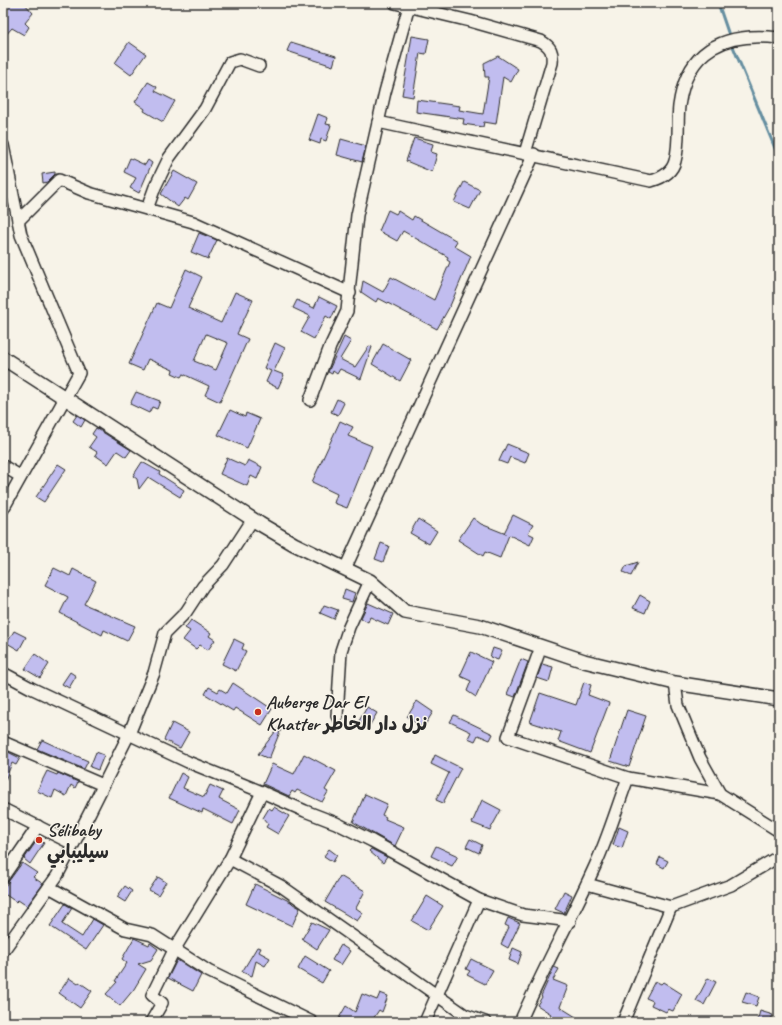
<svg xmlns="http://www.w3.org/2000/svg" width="782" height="1025" viewBox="0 0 782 1025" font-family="Caveat,'Playpen Sans Arabic',sans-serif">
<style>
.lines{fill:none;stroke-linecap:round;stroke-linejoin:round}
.stream{stroke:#658ea0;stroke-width:3}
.building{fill:#c1bdef;stroke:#2b2b2b;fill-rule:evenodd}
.minor-casing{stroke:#2b2b2b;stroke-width:14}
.major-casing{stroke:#2b2b2b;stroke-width:16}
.minor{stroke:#f7f3e8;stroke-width:11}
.major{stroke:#f7f3e8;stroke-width:13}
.poi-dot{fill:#c8321e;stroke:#f7f3e8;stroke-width:1.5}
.labels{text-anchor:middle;stroke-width:3;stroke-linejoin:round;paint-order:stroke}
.poi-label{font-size:19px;font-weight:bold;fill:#2b2b2b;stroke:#f7f3e8;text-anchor:start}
</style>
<rect width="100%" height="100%" fill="#f7f3e8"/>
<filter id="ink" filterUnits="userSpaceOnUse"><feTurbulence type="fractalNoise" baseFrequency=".025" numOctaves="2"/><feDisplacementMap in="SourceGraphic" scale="8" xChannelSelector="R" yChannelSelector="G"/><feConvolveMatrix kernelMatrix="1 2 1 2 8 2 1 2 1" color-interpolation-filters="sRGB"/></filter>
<g filter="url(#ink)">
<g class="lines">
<path class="stream" d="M718,3L732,44L779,158"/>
</g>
<g class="building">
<path d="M3,3H24L33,13L25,23L29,27L24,35L12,28L3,38Z"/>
<path d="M412,36L429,39L426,54L420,53L413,97L402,95Z"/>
<path d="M129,42L146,54L131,75L115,63Z"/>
<path d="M291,42L336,56L333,66L287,51Z"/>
<path d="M498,56L518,69L511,82L503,77L496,124L484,122L483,127L463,124L464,119L416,112L417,100L460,106L459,110L483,114L489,77H485L484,63Z"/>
<path d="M148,82L157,87L155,91L175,101L163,122L144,111L145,109L135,102Z"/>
<path d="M318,114L328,118L326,124L331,125L326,141L321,139L320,144L309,140Z"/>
<path d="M414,138L433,144L431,152L437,154L432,172L406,161Z"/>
<path d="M341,139L366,146L362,162L337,155Z"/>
<path d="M130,158L145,165L148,160L152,163L139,193L130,188L136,178L124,172Z"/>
<path d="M174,171L197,184L188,200L185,198L178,207L161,194Z"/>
<path d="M55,172V174L47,182L43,183L42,174Z"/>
<path d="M464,182L480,190L470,209L454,202Z"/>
<path d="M388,210L396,214L398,211L412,220L414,216L457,241L454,246L471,256L450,306L437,329L378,298L376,302L361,292L363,281L383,292L391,277L434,300L450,262L447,260L448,257L403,231L397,241L379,231Z"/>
<path d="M199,233L217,240L208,259L191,252Z"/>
<path d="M186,269L202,277L188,308L221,323L235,292L253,300L237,334L248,339L220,402L205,395L209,386L183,374L181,377L172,373L173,370L148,359L143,370L129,364L157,303L169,308ZM206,334L228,343L216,370L194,361Z"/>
<path d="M319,297L337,306L331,319L326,316L314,339L301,332L310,316L293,308L297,300L314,308Z"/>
<path d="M344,337L351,341L340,359L355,367L369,346L372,347L361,379L340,369L337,374L333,371L332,374L328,372Z"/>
<path d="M275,343L285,348L274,371L284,375L278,388L266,382L271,371L264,368Z"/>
<path d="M383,344L411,360L400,381L372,364Z"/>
<path d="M136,392L160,401L157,409L152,407L149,413L130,404Z"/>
<path d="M337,399L344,403L338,415L331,412Z"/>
<path d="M230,410L245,417L246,413L260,419L247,448L218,435Z"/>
<path d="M77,415L85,420L81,427L73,421Z"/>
<path d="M340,421L353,427L348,436L372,446L347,508L334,503L337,494L312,482Z"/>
<path d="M96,428L131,450L126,457L117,451L108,464L95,455L97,452L89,447L96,437L92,434Z"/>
<path d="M507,444L529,453L525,463L510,457L507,464L499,461Z"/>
<path d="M227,458L245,466L248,460L262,467L257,479L251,476L247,486L220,474Z"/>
<path d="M142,462L160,472L159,474L184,490L180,497L148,477L139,489L137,479L133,476Z"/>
<path d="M58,464L66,469L44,502L36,497Z"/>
<path d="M513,515L533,525L528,533L534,536L530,545L509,535L500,558L485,552L483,556L458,540L473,518L481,524L506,534L504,533Z"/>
<path d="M418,519L437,531L429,544L410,533Z"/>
<path d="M381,543L389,546L383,562L375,559Z"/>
<path d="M638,562L631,576L623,572L626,566Z"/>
<path d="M54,568L70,576L73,569L96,581L84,604L135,626L127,641L104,630L102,635L60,613L68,597L45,585Z"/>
<path d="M345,589L355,593L352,602L342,599Z"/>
<path d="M640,595L650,601L645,613L633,608Z"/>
<path d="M368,603L393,614L388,625L370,617L368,622L361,618Z"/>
<path d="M324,605L338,610L334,619L320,613Z"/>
<path d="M191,620L211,633L209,636L215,640L208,650L200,645L196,649L183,640L190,631L185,628Z"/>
<path d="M14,631L26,637L19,650L7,643Z"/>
<path d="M234,639L244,644L242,649L246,651L236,671L222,664Z"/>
<path d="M493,648L502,651L498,660L490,657Z"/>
<path d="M471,652L492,662L476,697L467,691L471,681L460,676Z"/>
<path d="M35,654L49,664L40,678L25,669Z"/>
<path d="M521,659L528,662L515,697L507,694Z"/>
<path d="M542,664L553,667L549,682L537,678Z"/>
<path d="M70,672L76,676L69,688L62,684Z"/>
<path d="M584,682L591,685L588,695L609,703L590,753L558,741L561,732L530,722L540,693L576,705Z"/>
<path d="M233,683L272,709L262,725L235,708L233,711L205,694L209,687L218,692L220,689L227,693Z"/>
<path d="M417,701L433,712L423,728L407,717Z"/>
<path d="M367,707L377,713L368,728L359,721Z"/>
<path d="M627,710L646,716L629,767L610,761Z"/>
<path d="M454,715L493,734L490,740L478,735L475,741L468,738L471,732L450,722Z"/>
<path d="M172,723L189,732L180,748L164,740Z"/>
<path d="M279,727L281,729L269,759L258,754Z"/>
<path d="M42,740L88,761L84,769L37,749Z"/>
<path d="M8,752L20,758L16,765L12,763L3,785V764Z"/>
<path d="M96,752L104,755L98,770L90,767Z"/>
<path d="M304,754L336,771L325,790L328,792L322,802L297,790L295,793L292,791L289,796L263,784L272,764L294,774Z"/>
<path d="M435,755L461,768L443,803L436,800L449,773L431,764Z"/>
<path d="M47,771L57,775L58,773L78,782L75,788L71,785L66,796L55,790L52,798L37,791Z"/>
<path d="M181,773L188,777L183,788L204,797L210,785L223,791L219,799L240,810L233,824L203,809L202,813L169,798Z"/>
<path d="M365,794L387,804L382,815L386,817L385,819L404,827L395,846L353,822Z"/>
<path d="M482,800L501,810L490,830L472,823Z"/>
<path d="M274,807L289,816L278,834L266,827L268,824L263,818L269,808L272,810Z"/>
<path d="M619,827L628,831L622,848L613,845Z"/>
<path d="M38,839L44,843L30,864L24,859Z"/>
<path d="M470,839L482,845L479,853L466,847Z"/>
<path d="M436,846L458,856L452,866L431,856Z"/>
<path d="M329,849L337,855L333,862L324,856Z"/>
<path d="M371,849L387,857L383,863L369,851Z"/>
<path d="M660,857L668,861L664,868L657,864Z"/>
<path d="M22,863L37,873L33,877L43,884L27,906L18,900L16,902L3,893V889Z"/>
<path d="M340,876L365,891L356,908L363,913L357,921L325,902Z"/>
<path d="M158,877L166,882L158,895L149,890Z"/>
<path d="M255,884L291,902L293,904L300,908L292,926L246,904Z"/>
<path d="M125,886L132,891L125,902L117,897Z"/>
<path d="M564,891L572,895L564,913L555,909Z"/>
<path d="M427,896L443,906L428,930L412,921Z"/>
<path d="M65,904L72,908L62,924L82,937L93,919L103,925L86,950L50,926Z"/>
<path d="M508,918L520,923L508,948L501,944L509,927L505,925Z"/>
<path d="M312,922L329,930L317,949L302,939Z"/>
<path d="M134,938L149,945L150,943L158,949L151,960L138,964L146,969L134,989L120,1006L106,994L117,982L115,981L127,963L122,959Z"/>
<path d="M341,945L350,951L341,965L332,960Z"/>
<path d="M257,947L261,948L259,952L270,958L265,966L256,961L252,976L242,972Z"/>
<path d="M513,948L522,952L518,964L509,960Z"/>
<path d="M305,956L329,971L322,983L298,969Z"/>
<path d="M471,959L493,970L485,984L467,975L470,971L466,969Z"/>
<path d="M177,960L201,975L193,991L168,978Z"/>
<path d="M554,967L559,969L553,980L568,986L560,1007L584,1022H546L551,1014L537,1005L542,997L541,996Z"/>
<path d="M69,978L78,984L79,982L92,991L80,1008L59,993Z"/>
<path d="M708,978L716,982L704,1005L696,1001Z"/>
<path d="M655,981L661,984L663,982L682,994L673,1011L668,1009L666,1012L651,1005L653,1001L646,998Z"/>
<path d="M746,992L759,997L756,1006L742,1002Z"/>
<path d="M380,993L388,996L382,1012L379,1010L371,1022H345L339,1018L346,1006L355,1012L362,994L377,1000Z"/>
<path d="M760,1011L773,1015L770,1022H757Z"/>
</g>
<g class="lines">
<defs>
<g id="minor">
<path d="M395,3L470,21L541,41C551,47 553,52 552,63L525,153"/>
<path d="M378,122L651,181C662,178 672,173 675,161C680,143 677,123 679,106C687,48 726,32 779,38"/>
<path d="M3,145L21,235L79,373L3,509"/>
<path d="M147,209L155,187L169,158L205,109L230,62L240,59L259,66"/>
<path d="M18,221L59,180L89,193L193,222L350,293"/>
<path d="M310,400L330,347L347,311L357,215L385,92L409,6"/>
<path d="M3,466L20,476"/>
<path d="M345,569L534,154"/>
<path d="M541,647L508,737L628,778L720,794"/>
<path d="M3,673L31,688L188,762L262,792L305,811L336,823L372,841L479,900L523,915L570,921"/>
<path d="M675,683L678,705L700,758L720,794L779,831"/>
<path d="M337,716L341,651L349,627L370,581"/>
<path d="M3,742L103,785"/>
<path d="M262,792L230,859L281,886L465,1015L485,1022"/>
<path d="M3,809L73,844"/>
<path d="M3,877L38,826"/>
<path d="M587,884L671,907L731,885L773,860L779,858"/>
<path d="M49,887L125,929L152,935L208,971L312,1022"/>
<path d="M3,951L57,876L90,812L129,734L154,673L165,633L186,612L203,586L223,565L253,519"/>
<path d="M151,1022L162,1003L152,995L174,950L230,859"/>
<path d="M425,1022L479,900"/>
<path d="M520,1022C543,969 571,919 595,866C608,838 617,807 628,778"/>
<path d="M623,1022L671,907"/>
</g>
<path id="major" d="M3,358L260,524L294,544L370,581L405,612L480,626L584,661L675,683L779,699"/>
</defs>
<use href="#minor" class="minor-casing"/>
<use href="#major" class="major-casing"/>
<use href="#minor" class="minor"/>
<use href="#major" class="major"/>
</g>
</g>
<g class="poi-dot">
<circle cx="258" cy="712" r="4"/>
<circle cx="39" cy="840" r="4"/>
</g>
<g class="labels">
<g class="poi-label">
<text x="266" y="708">Auberge Dar El<tspan x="266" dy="22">Khatter نزل دار الخاطر</tspan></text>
<text x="47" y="836">Sélibaby<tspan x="47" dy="22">سيليبابي</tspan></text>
</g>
</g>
<rect width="782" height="1025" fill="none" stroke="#f7f3e8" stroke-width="16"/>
<rect x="8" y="8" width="766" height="1009" fill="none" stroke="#2b2b2b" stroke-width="1.5" filter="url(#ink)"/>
</svg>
